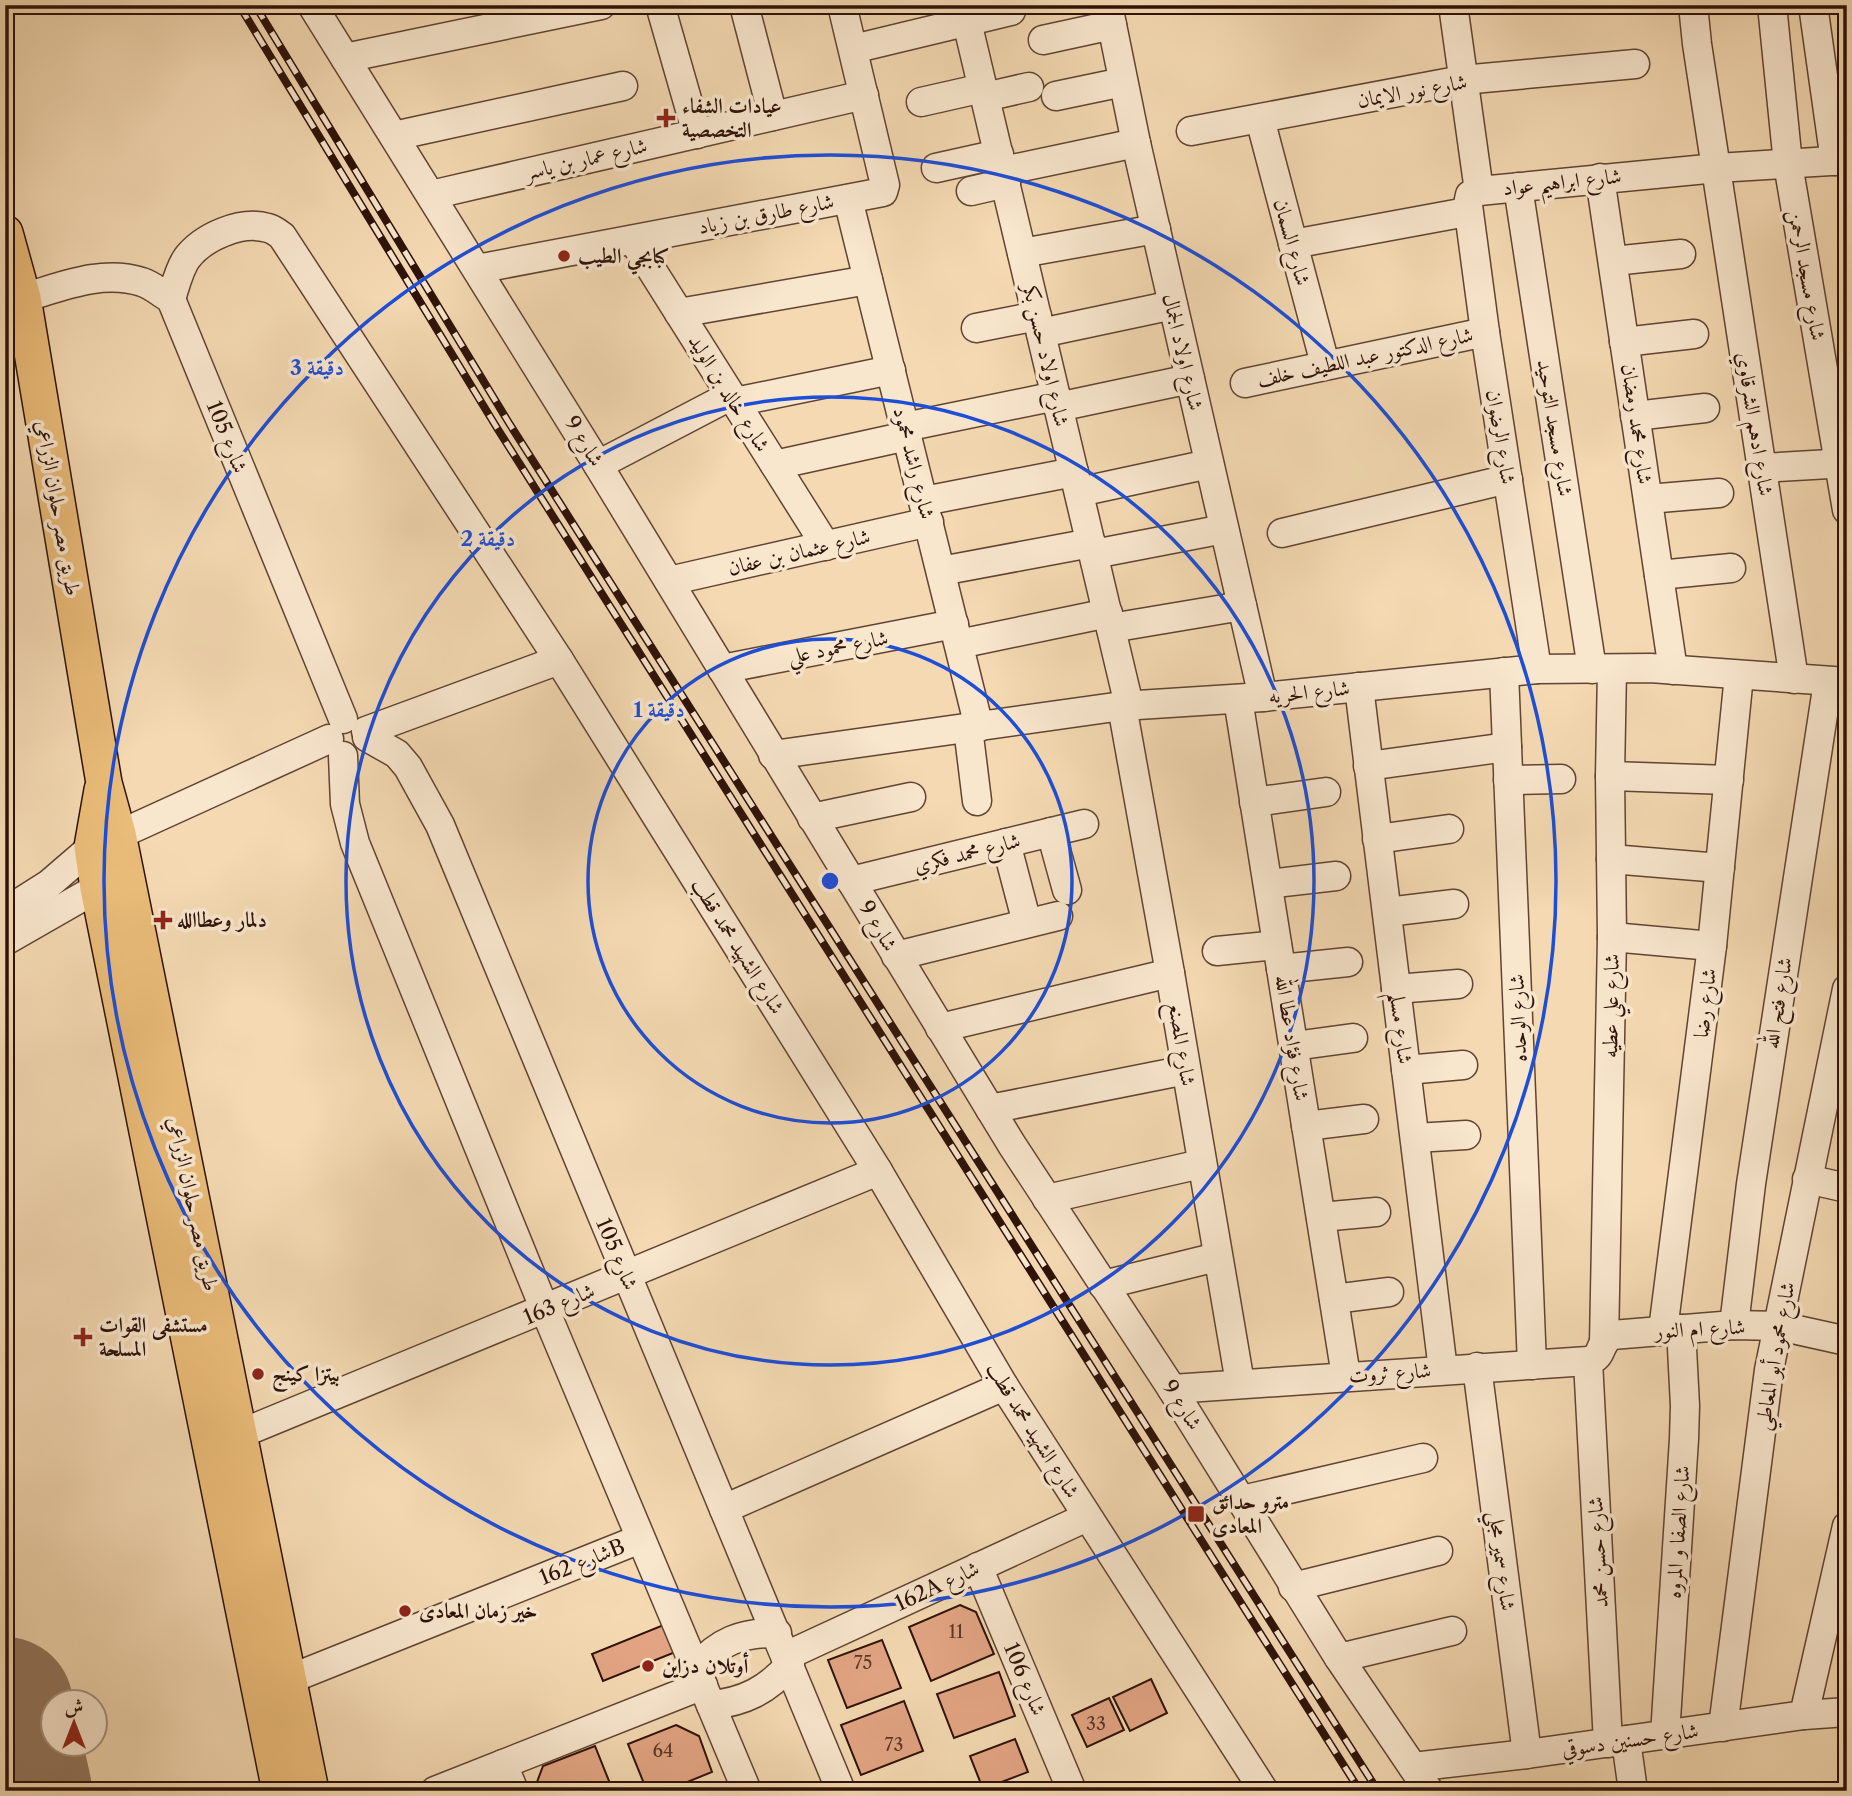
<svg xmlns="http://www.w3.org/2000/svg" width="1852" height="1796" viewBox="0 0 1852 1796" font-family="'Libre Caslon Text',Amiri,serif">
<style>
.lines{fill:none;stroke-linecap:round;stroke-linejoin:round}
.runway{stroke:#91765e;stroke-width:136}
.building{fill:#e3a584;stroke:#2e1209;stroke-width:2}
.minor-casing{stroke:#604433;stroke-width:31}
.major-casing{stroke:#2e1209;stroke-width:38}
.minor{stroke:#f8e6cd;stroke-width:28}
.major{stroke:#eabc79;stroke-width:35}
.rail-casing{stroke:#2e1209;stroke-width:8}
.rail{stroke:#f8e6cd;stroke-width:5;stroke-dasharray:16;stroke-linecap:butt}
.ring{fill:none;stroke:#1d4ed8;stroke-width:3.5}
.poi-dot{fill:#8f2418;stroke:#f8e6cd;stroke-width:2.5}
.labels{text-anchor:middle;stroke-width:7;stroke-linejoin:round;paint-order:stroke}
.number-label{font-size:18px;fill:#5b3728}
.street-label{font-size:21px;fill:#2e1209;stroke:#f8e6cd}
.poi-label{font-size:21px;font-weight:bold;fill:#2e1209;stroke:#f8e6cd;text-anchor:start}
.centre{fill:#1d4ed8;stroke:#f8e6cd;stroke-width:3.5}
.ring-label{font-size:21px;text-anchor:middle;font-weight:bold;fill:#1d4ed8;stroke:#f8e6cd;stroke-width:7;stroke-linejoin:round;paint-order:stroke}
</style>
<rect width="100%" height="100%" fill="#f4d9b2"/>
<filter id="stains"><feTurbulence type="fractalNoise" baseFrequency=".00286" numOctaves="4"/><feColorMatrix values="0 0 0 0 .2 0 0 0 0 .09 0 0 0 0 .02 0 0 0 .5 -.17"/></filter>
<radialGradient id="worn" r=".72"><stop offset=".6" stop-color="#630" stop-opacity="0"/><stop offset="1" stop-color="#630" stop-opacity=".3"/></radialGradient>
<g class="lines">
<path class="runway" d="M5,1705L24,1791"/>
</g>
<g class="building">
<path d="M960,1605L976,1612L994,1654L931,1681L909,1627Z"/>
<path d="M666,1624L678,1651L603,1681L592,1654Z"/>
<path d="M882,1640L901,1688L847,1708L828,1660Z"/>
<path d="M999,1672L1015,1716L954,1738L937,1694Z"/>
<path d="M1151,1679L1167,1713L1130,1731L1113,1697Z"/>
<path d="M1109,1698L1124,1730L1087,1747L1072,1715Z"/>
<path d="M904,1701L923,1751L861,1775L841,1725Z"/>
<path d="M676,1725L699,1736L712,1772L665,1791H647L628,1744Z"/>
<path d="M1015,1739L1028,1772L983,1789L970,1756Z"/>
<path d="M595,1746L613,1791H540L537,1782L543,1766Z"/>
</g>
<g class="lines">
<defs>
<g id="minor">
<path d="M312,5L598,465L1012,1145L1172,1389L1339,1658L1429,1791"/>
<path d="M660,5L697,134"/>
<path d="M744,5L773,116"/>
<path d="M963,5L1129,705"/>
<path d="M1108,5L1136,143L1263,697"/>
<path d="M1453,5L1479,191"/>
<path d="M1693,5L1697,44L1794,679"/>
<path d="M1772,5L1788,164L1847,510"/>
<path d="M1813,5L1835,161"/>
<path d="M1043,40L1112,25"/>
<path d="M853,49L1011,11"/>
<path d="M345,58L601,5"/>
<path d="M1056,96L1123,82"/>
<path d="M985,97L1029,87"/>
<path d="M921,102L983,88"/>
<path d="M1260,119L1325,364"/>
<path d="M1191,131L1462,80L1635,64"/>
<path d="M394,136L623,86"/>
<path d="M936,168L999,154"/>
<path d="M1003,171L1136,143"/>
<path d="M1600,178L1673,670"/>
<path d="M1518,187L1592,669"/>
<path d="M971,191L1006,183"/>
<path d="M431,195L864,95"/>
<path d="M848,199L979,727"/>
<path d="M1468,205L1485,332L1537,669"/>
<path d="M633,240L826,546"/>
<path d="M1293,244L1461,213L1467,209L1470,195L1479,191L1717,168L1847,160"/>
<path d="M1022,253L1156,229"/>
<path d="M1613,261L1681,254"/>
<path d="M477,269L883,192L885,185L842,5"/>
<path d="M23,298C61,287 102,269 142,282C152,285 162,294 171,299L343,719"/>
<path d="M171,299C175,287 179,269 187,258C203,237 241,220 268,228C273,229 278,233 282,236L559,660L878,1171L1004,1386L1264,1791"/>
<path d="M679,313L868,280"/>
<path d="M976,328L1037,316"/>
<path d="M1041,333L1173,305"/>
<path d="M1624,342L1694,334"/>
<path d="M1245,383L1485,332"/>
<path d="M735,402L891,370"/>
<path d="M1058,407L1190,379"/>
<path d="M1635,416L1705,408"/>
<path d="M905,427L1056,396"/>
<path d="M598,465L730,396"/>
<path d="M775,465L907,436"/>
<path d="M1762,468L1847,463"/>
<path d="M1079,492L1209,464"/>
<path d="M1648,499L1719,493"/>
<path d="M924,501L1074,472"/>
<path d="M1282,533L1508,479"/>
<path d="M1094,554L1224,529"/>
<path d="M941,571L1091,543"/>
<path d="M1659,575L1731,568"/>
<path d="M669,581L929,522"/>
<path d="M1111,628L1242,606"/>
<path d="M959,644L1108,613"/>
<path d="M722,669L954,624"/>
<path d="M1504,672L1532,1365"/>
<path d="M1359,687L1443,1370"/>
<path d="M1238,699L1346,1376"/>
<path d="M1122,706L1170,973L1240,1383"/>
<path d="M968,728L977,801"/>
<path d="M366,731L559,660"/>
<path d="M367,737L397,754L408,767L440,825L841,1791"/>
<path d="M773,755L1122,706L1263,697L1537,669L1650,668L1847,682"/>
<path d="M343,756L345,804L355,843L545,1310L747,1791"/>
<path d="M1368,766L1507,747"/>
<path d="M1610,776L1729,780"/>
<path d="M1508,780L1561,779"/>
<path d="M1254,802L1326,792"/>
<path d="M812,818L911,797"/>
<path d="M1051,832L1067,890"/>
<path d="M1377,839L1449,829"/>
<path d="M1006,843L1027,923"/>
<path d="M1611,859L1720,868"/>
<path d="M851,881L1084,824"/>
<path d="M1268,884L1336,876"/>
<path d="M5,912L49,884L92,847L329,739"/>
<path d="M1387,912L1454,904"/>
<path d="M1612,937L1712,946"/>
<path d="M5,941L115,878"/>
<path d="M1217,951L1277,945"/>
<path d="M896,956L1058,916"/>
<path d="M1281,969L1348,962"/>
<path d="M1396,989L1458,984"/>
<path d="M940,1028L1170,973"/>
<path d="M1294,1046L1353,1038"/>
<path d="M1406,1070L1463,1065"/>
<path d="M990,1109L1186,1070"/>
<path d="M1306,1126L1364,1119"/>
<path d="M1415,1138L1466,1135"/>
<path d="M1807,1179L1847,1188"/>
<path d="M1047,1199L1201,1164"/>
<path d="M1321,1217L1376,1212"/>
<path d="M1103,1285L1217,1257"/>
<path d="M1334,1299L1389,1292"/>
<path d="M1734,1325L1751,1184L1828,682"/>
<path d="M1663,1330L1712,946L1739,675"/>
<path d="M1604,1343L1612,937L1610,776L1612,669"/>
<path d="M1588,1361L1608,1743"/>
<path d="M1477,1367L1527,1754"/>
<path d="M1172,1389L1588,1361C1605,1357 1598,1341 1612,1335L1734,1325L1779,1326L1847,1341"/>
<path d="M240,1434L878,1171"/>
<path d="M1242,1500L1423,1458"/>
<path d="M724,1509L1004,1386"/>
<path d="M978,1567L1072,1791"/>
<path d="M1293,1587L1438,1551"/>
<path d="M786,1656L1087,1517"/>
<path d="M1339,1658L1452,1631"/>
<path d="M696,1668C718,1642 742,1632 777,1633"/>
<path d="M290,1679L640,1539"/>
<path d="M711,1705C744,1702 768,1690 790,1664"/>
<path d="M1804,1715L1847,1526"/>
<path d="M1723,1727L1769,1370L1847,989"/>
<path d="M1665,1735L1684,1439L1685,1406L1681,1329"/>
<path d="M1626,1740L1633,1791"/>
<path d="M503,1764L514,1791"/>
<path d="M1413,1767L1527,1754L1804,1715L1847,1712"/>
<path d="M435,1791L703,1685"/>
</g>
<g id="major">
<path d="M5,233L23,298L104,783L118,834L311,1791"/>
<path d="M102,790L92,847L98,888L280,1791"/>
</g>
</defs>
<use href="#minor" class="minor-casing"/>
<use href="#major" class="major-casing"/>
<use href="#minor" class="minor"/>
<use href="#major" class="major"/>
<defs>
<g id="rail">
<path d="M239,5L497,428L1360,1791"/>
<path d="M255,5L509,423L1378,1791"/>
</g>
</defs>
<use href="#rail" class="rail-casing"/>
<use href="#rail" class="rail"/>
</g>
<g class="ring">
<circle cx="830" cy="881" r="242"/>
<circle cx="830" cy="881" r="484"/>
<circle cx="830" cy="881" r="726"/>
</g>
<g class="poi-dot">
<path d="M662.5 107.5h7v7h7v7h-7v7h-7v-7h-7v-7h7z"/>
<circle cx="564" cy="256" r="7"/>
<path d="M159.5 909.5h7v7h7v7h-7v7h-7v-7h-7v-7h7z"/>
<path d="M79.5 1326.5h7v7h7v7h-7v7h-7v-7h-7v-7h7z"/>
<circle cx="258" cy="1374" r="7"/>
<rect x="1187" y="1505" width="18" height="18" rx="3.5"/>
<circle cx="405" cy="1611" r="7"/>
<circle cx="648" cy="1666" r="7"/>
</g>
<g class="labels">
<g class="number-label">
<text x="956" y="1638">11</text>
<text x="863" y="1669">75</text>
<text x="1096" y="1730">33</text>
<text x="894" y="1751">73</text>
<text x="663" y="1757">64</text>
</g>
<g class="street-label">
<text transform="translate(1412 91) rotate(-10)" y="7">شارع نور الايمان</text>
<text transform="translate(586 159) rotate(-13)" y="7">شارع عمار بن ياسر</text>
<text transform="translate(1562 182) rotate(-6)" y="7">شارع ابراهيم عواد</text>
<text transform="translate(766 214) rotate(-11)" y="7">شارع طارق بن زياد</text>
<text transform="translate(1292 242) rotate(75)" y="7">شارع السمان</text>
<text transform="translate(1807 275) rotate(80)" y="7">شارع مسجد الرحمن</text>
<text transform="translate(1183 352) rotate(77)" y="7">شارع اولاد الجمال</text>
<text transform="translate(1046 355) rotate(77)" y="7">شارع اولاد حسن بكر</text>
<text transform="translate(1365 357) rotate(-12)" y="7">شارع الدكتور عبد اللطيف خلف</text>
<text transform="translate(729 393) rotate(58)" y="7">شارع خالد بن الوليد</text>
<text transform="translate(1637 424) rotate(82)" y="7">شارع محمد رمضان</text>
<text transform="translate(1755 424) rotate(81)" y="7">شارع ادهم الشرقاوي</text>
<text transform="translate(1555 428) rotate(81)" y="7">شارع مسجد التوحيد</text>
<text transform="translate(227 437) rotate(68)" y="7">شارع 105</text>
<text transform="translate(1501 437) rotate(81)" y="7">شارع الرضوان</text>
<text transform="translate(584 441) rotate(58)" y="7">شارع 9</text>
<text transform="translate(914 463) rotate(76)" y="7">شارع راشد محمود</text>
<text transform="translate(58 508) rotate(80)" y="7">طريق مصر حلوان الزراعي</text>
<text transform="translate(799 552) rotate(-13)" y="7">شارع عثمان بن عفان</text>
<text transform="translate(838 647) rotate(-11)" y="7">شارع محمود علي</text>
<text transform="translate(1309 692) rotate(-6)" y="7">شارع الحريه</text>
<text transform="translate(967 853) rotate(-14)" y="7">شارع محمد فكري</text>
<text transform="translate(878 926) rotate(59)" y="7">شارع 9</text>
<text transform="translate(738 946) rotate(58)" y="7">شارع الشهيد محمد قطب</text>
<text transform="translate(1705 1003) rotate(-83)" y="7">شارع رضا</text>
<text transform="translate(1778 1003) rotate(-81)" y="7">شارع فتح الله</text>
<text transform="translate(1611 1006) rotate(-89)" y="7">شارع علي عطيه</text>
<text transform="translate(1518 1018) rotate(-92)" y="7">شارع الوحده</text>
<text transform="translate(1401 1028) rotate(83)" y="7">شارع مسلم</text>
<text transform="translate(1292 1038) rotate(81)" y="7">شارع فؤاد عطا الله</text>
<text transform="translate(1182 1044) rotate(81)" y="7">شارع المصنع</text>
<text transform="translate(193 1204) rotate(78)" y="7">طريق مصر حلوان الزراعي</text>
<text transform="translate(617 1254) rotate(67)" y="7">شارع 105</text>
<text transform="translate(559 1304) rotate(-23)" y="7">شارع 163</text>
<text transform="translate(1700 1329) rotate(-3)" y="7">شارع ام النور</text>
<text transform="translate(1775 1356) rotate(-80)" y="7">شارع محمود أبو المعاطي</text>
<text transform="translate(1390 1373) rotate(-4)" y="7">شارع ثروت</text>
<text transform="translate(1182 1405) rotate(57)" y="7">شارع 9</text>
<text transform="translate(1033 1430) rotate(58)" y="7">شارع الشهيد محمد قطب</text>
<text transform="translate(1678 1532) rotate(-86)" y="7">شارع الصفا و المروه</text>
<text transform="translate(1598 1552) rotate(-93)" y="7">شارع حسن محمد</text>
<text transform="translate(1502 1561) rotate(83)" y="7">شارع سمير مجلي</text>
<text transform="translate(582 1562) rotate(-22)" y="7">شارع 162B</text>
<text transform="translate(937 1586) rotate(-25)" y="7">162A شارع</text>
<text transform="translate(1025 1679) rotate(67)" y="7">شارع 106</text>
<text transform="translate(1630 1740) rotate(-8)" y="7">شارع حسنين دسوقي</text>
</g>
<g class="poi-label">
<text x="682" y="113">عيادات الشفاء<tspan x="682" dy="24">التخصصية</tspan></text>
<text x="578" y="263">كبابجي الطيب</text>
<text x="177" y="927">دلمار وعطاالله</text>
<text x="99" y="1332">مستشفى القوات<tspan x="99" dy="24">المسلحة</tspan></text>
<text x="272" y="1381">بيتزا كينج</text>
<text x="1212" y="1509">مترو حدائق<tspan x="1212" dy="24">المعادى</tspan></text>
<text x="419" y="1618">خير زمان المعادى</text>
<text x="662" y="1673">أوتلان دزاين</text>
</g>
</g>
<circle cx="830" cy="881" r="10" class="centre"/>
<g class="ring-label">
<text x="317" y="375">3 دقيقة</text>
<text x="488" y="546">2 دقيقة</text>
<text x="659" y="717">1 دقيقة</text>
</g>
<rect width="1852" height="1796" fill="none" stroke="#f4d9b2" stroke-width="28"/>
<rect x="7" y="7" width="1838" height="1782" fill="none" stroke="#2e1209" stroke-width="3.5"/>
<rect x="14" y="14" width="1824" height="1768" fill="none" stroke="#2e1209" stroke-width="2"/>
<g transform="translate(74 1723)"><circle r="33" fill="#f8e6cd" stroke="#a7917f" stroke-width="2"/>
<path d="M0-5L12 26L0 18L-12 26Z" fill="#8f2418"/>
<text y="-10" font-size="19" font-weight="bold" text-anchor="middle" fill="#2e1209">ش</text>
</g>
<rect width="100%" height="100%" filter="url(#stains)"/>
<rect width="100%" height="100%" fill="url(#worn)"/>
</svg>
